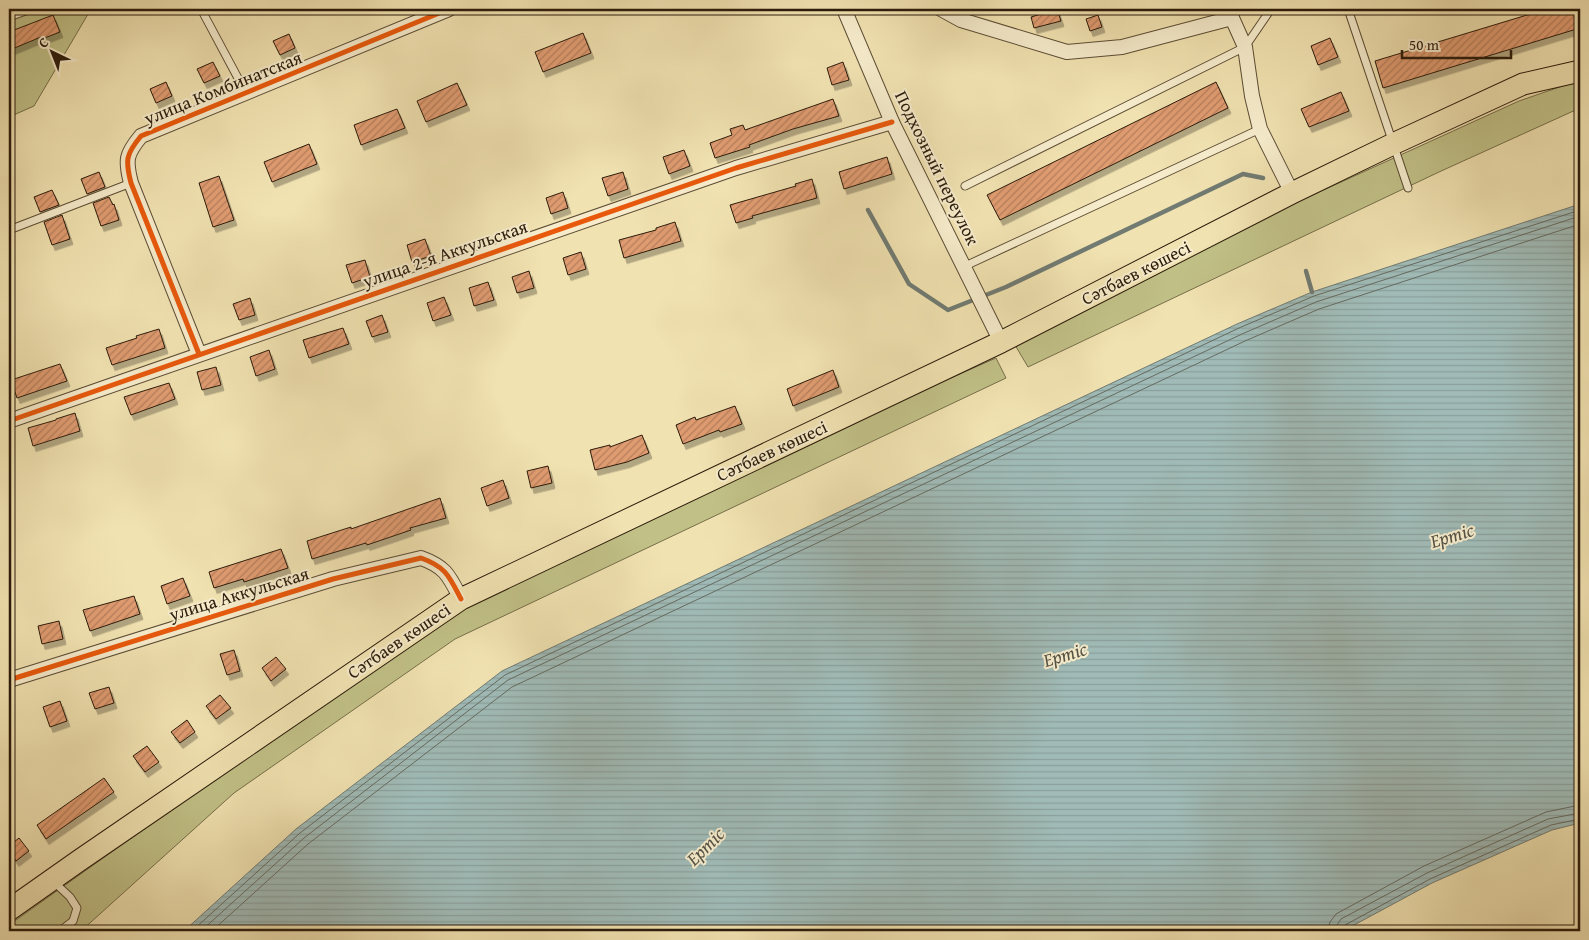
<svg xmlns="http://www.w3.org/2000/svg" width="1589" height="940" viewBox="0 0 1589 940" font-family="'Gentium Book Plus',serif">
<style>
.green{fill:#c1c187;stroke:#766e49}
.water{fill:url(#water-rules);stroke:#717b72}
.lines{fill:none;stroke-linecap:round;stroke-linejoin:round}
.shore{stroke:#666b61;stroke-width:1}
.stream{stroke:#717b72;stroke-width:4.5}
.building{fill:url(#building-hatch);stroke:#2b1b0b;filter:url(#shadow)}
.service-casing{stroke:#5c4d34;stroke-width:9}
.minor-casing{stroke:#5c4d34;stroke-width:16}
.primary-casing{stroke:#2b1b0b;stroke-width:23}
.service{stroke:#f6eccc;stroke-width:7}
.minor{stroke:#f6eccc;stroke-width:14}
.primary{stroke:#f1e2b1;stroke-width:21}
.cycleway-casing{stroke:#f6eccc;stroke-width:8}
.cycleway{stroke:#e8590c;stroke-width:5}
.labels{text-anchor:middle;stroke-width:4;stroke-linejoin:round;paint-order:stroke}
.street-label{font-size:18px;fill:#2b1b0b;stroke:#f6eccc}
.water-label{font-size:19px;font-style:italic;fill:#545347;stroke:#f6eccc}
</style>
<defs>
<pattern id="water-rules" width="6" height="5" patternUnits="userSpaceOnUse" patternTransform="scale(1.25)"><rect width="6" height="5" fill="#a0bbb7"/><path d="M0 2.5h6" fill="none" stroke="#8aa09c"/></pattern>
<pattern id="building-hatch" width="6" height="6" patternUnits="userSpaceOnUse" patternTransform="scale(1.25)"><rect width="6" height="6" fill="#e09c71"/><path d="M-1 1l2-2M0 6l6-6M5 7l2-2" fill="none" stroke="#b67e5b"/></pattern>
<filter id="shadow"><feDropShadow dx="3" dy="5.5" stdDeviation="0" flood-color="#0004"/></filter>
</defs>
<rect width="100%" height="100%" fill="#f1e2b1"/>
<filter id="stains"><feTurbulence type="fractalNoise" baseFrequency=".004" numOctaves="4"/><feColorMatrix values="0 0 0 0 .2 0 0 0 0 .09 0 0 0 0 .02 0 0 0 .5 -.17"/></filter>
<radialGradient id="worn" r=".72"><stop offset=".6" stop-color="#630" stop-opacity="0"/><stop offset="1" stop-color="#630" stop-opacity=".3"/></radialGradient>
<g class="green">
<path d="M9,9H91L34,106L9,117Z"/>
<path d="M1580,80V108L1439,172L1028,367L1015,345L1295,203L1519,101Z"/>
<path d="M996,358L1006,378L455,639L234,793L81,931H9V925L415,636L559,551Z"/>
</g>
<path class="water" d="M1580,204V823L1552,830L1432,883L1343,931H184L296,829L502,671L1237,324L1312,292Z"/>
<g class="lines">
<g class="shore">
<path d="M192,931L300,833L505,675L1239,328L1314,296L1580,210"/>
<path d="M201,931L304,838L508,680L1242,334L1316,302L1580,216"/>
<path d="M212,931L308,844L512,687L1245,341L1319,309L1580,224"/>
<path d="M1328,931L1330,922L1336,914L1424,866L1546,812L1580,805"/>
<path d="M1335,931L1337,925L1341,919L1427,873L1548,819L1580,813"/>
<path d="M1342,931L1345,925L1430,879L1551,825L1580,819"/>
</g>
<g class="stream">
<path d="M868,210L909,284L948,310L1006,287L1243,174L1263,178"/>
<path d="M1306,271L1312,292"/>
</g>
</g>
<g class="building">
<path d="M1057,9L1061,21L1034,28L1031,17Z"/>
<path d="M1547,9H1580V28L1383,88L1375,61Z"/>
<path d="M53,15L60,32L42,39L41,37L12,49L9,42V32Z"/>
<path d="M1098,15L1102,27L1090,31L1086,19Z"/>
<path d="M583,33L591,53L543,72L535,52Z"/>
<path d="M289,34L295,48L280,55L273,41Z"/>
<path d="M1330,38L1338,57L1318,65L1311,46Z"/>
<path d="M213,62L220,76L204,83L197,69Z"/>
<path d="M843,62L849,80L832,85L827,68Z"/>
<path d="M166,82L172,96L156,103L150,89Z"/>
<path d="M1216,82L1228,108L1000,220L987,195Z"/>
<path d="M457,83L467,105L426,122L417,101Z"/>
<path d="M1341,92L1349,111L1309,127L1301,109Z"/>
<path d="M833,99L839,116L793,129L749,145L750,147L715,158L710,143L732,135L730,129L743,125L745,130Z"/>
<path d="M397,109L405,128L361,145L354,125Z"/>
<path d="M309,144L317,164L272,182L264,162Z"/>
<path d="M684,150L690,166L669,174L663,157Z"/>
<path d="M887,157L892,174L844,189L839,172Z"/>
<path d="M99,172L105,187L87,194L81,179Z"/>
<path d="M623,172L628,189L608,196L602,178Z"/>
<path d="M219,176L234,220L213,227L199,183Z"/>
<path d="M812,179L817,198L752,216L753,218L736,223L730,205L796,186L795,184Z"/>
<path d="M52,190L59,205L40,212L34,197Z"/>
<path d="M563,192L568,208L551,214L546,198Z"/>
<path d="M109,197L113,205L114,204L119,220L101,226L93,203Z"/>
<path d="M62,215L70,239L52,245L44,222Z"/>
<path d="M675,222L681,241L624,258L619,240L656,230V228Z"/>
<path d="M425,239L431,256L412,262L407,245Z"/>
<path d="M581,252L586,269L568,275L563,258Z"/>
<path d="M365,260L370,277L352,283L346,265Z"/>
<path d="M529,271L534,288L517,293L512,277Z"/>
<path d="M488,282L494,300L474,306L469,288Z"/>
<path d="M444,297L451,315L433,321L427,303Z"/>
<path d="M250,298L255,315L239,320L233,304Z"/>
<path d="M382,315L388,332L372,337L366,321Z"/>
<path d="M343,328L349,344L309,358L303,340Z"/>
<path d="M159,329L165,348L112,365L106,348L137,338L136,336Z"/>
<path d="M269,350L275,369L256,376L250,357Z"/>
<path d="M60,364L67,381L17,398L11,380Z"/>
<path d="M216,367L221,385L202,390L197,372Z"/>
<path d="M833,370L839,387L793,406L787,389Z"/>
<path d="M169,383L175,399L131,415L124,397Z"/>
<path d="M735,406L742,424L720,432L719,430L683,444L676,425L695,417L696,420Z"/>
<path d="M75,413L80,431L33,446L28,428L56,420V419Z"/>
<path d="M642,435L649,453L627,462L595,470L590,450L610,445V447Z"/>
<path d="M548,466L552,483L531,488L527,471Z"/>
<path d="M503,480L509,498L487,506L481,488Z"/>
<path d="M440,498L446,518L410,528L411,530L367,545L366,543L312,559L307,541L351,527V529Z"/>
<path d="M281,549L288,568L244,582L243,579L214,588L209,572Z"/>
<path d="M183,578L190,596L167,604L161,586Z"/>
<path d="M134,596L140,614L90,631L83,610Z"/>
<path d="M59,621L63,639L42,644L38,626Z"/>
<path d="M234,650L240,671L227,675L220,654Z"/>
<path d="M276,657L286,669L271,681L262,668Z"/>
<path d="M109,687L114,703L95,709L89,693Z"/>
<path d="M220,695L231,708L216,719L206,706Z"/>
<path d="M60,701L67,721L50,727L43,707Z"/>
<path d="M187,720L195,732L180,743L171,732Z"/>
<path d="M147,746L159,762L145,772L133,756Z"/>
<path d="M104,778L114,792L46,839L37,825Z"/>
<path d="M19,838L29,851L16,861L9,851V846Z"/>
</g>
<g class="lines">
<defs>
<g id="service">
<path d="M201,9L246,93"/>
<path d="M1348,9L1408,188"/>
<path d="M9,17L31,9"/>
<path d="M965,186L1245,47L1271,9"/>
<path d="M9,230L131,183"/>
<path d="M963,267L1260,129"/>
<path d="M54,882L70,897L77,908L73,921L60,931"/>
</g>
<g id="minor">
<path d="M844,9L892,122L1001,342"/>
<path d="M941,9L961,20L1067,52L1122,47L1232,18"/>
<path d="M1228,9L1245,47L1252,96L1260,129L1292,193"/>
<path d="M199,354L131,183C125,160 126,154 141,136L449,9"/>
<path d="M9,421L736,168L892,122"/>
<path d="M9,680L333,579L421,558C446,567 449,576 461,599"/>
</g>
<path id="primary" d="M9,910L80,860L461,599L1001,342L1292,193L1393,144L1523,84L1580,71"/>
</defs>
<use href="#service" class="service-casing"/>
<use href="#minor" class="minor-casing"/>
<use href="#primary" class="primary-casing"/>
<use href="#service" class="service"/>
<use href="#minor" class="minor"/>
<use href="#primary" class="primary"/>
<defs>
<g id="cycleway">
<path d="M199,354L131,183C125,160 126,154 141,136L449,9"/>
<path d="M9,421L736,168L892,122"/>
<path d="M9,680L333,579L421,558C446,567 449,576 461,599"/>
</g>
</defs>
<use href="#cycleway" class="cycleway-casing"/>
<use href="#cycleway" class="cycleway"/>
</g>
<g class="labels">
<g class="street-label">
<text transform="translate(223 88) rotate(-22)" y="6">улица Комбинатская</text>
<text transform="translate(937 168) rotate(64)" y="6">Подхозный переулок</text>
<text transform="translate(445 254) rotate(-19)" y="6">улица 2-я Аккульская</text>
<text transform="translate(1136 273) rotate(-27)" y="6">Сәтбаев көшесі</text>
<text transform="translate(772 451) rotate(-25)" y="6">Сәтбаев көшесі</text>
<text transform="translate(239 594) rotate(-17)" y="6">улица Аккульская</text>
<text transform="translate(399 641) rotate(-34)" y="6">Сәтбаев көшесі</text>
</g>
<g class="water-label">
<text transform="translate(1452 535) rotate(-17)" y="7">Ертіс</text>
<text transform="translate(1065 654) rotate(-17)" y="7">Ертіс</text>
<text transform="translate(705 846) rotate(-45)" y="7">Ертіс</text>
</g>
</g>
<rect width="1589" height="940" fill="none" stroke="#f1e2b1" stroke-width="30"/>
<rect x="10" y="10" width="1569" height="920" fill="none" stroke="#2b1b0b" stroke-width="2.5"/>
<rect x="15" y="15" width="1559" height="910" fill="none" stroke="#2b1b0b"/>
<g transform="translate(52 52) rotate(317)" stroke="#f6eccc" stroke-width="4" paint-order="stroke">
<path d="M0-4L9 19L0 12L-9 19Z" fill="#2b1b0b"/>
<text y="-8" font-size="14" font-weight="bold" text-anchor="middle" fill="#2b1b0b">С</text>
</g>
<path d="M1402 50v8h109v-8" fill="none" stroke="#2b1b0b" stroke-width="2.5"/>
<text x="1409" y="50" font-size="15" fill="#2b1b0b" stroke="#f6eccc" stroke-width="4" paint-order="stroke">50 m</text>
<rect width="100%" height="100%" filter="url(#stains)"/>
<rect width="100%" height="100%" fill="url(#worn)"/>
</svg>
